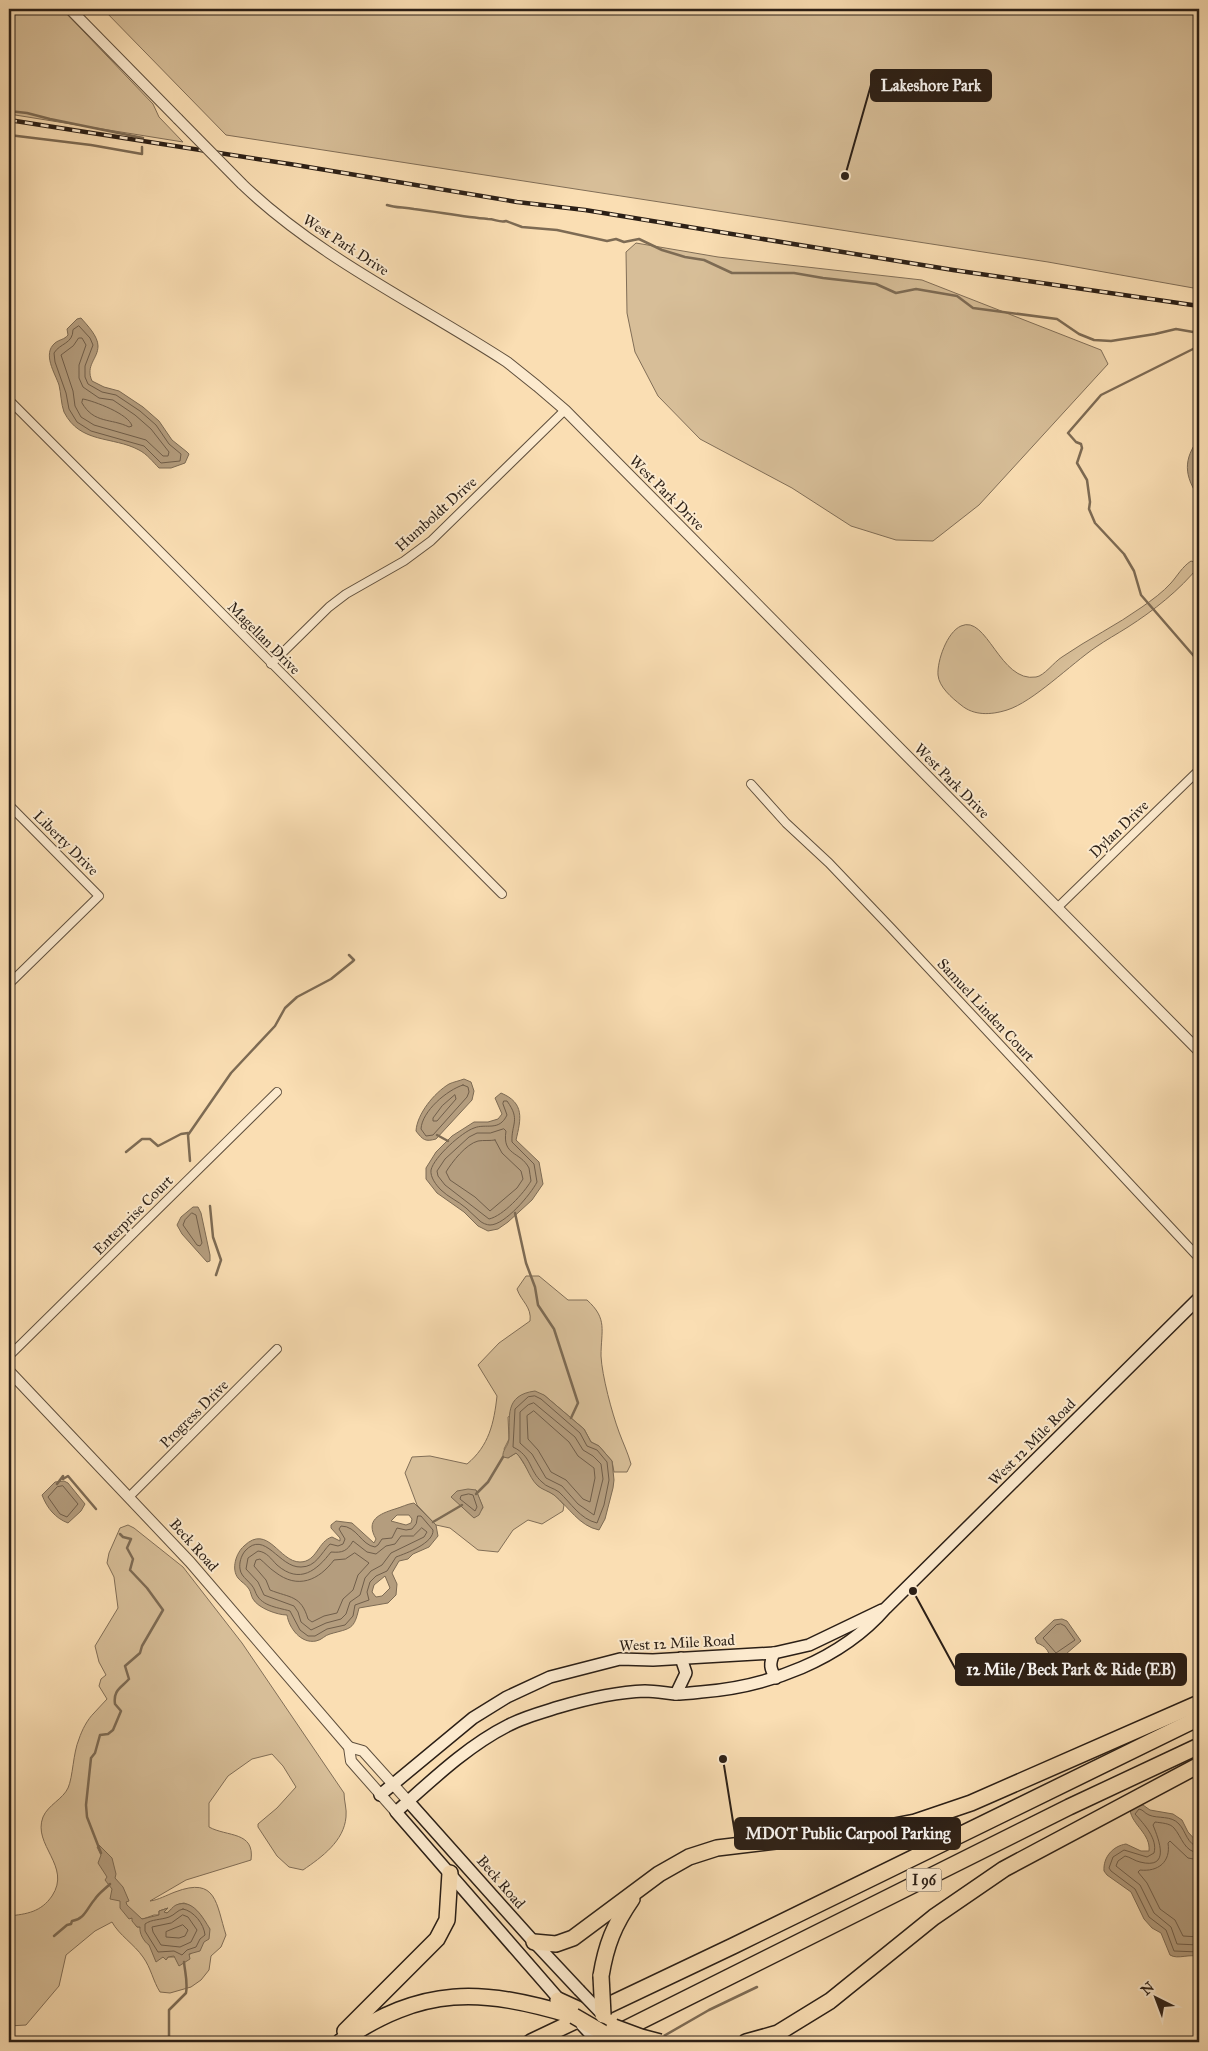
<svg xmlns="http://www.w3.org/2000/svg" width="1208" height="2051" viewBox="0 0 1208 2051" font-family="'IM FELL Great Primer',serif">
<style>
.green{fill:#d7be98;stroke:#816e57;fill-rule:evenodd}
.water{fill:#b49d7e;stroke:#7d6b54;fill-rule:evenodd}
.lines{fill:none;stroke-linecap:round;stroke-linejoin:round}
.shore{stroke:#705e4a;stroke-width:1}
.stream{stroke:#7d6b54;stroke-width:2.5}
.minor-casing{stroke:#5f4f3d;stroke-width:10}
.tertiary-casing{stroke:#5f4f3d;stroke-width:12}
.secondary-casing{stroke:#2b1f16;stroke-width:14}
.motorway-casing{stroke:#2b1f16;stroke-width:18}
.minor{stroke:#fceace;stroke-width:8}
.tertiary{stroke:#fceace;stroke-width:10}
.secondary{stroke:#fceace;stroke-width:11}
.motorway{stroke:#fadeb3;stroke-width:15}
.rail-casing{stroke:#2b1f16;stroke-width:4.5}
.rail{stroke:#fceace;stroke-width:2.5;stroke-dasharray:8;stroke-linecap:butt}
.tertiary-bridge-casing{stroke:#5f4f3d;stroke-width:12;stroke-linecap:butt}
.secondary-bridge-casing{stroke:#2b1f16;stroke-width:14;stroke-linecap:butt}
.motorway-bridge-casing{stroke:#2b1f16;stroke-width:18;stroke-linecap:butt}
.tertiary-bridge{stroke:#fceace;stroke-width:10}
.secondary-bridge{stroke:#fceace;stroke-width:11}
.motorway-bridge{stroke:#fadeb3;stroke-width:15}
.labels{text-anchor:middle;stroke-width:4;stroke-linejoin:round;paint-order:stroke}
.shield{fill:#fceace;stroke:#6a5c4d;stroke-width:1}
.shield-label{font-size:14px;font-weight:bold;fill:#2b1f16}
.street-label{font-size:15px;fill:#2b1f16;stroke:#fceace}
.leader{fill:none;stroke:#2b1f16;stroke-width:2}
.callout-dot{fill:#2b1f16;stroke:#fceace;stroke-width:2}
.callout{fill:#2b1f16;stroke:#2b1f16;stroke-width:2}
.callout-label{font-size:16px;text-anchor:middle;font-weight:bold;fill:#fff}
</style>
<rect width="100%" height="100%" fill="#fadeb3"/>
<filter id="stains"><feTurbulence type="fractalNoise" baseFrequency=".004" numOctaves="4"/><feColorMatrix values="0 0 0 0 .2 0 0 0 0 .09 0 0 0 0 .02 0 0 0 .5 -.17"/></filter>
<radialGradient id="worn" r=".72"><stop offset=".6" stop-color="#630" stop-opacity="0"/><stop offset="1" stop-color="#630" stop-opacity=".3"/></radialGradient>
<g class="green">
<path d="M9,9H62L153,104L159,117L183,142L9,114Z"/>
<path d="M103,9H1199V289L1048,262L226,135Z"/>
<path d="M636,243L718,257L922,280L1101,350L1108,364L979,505L933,541L896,540L851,526L792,488L700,439L658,396L635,352L627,313L626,252Z"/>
<path d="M1191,561L1199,564V566C1180,590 1153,611 1128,627C1117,634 1106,640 1096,647C1071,664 1033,702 1007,710C991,715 974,716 961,705C952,698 939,687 938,675C937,661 947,632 961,626C987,614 1000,683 1036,677C1044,676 1054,662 1062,657C1088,639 1117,625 1142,607C1152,600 1163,592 1171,583C1178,575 1182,567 1191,561Z"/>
<path d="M526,1276H539L568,1300H587C608,1319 601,1330 601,1356C602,1376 612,1413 619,1432C623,1443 628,1453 631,1464L627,1472H614L612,1461L599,1446L591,1442L584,1429L544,1395L508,1417L509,1439L504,1449L508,1458L516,1453L519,1456L538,1486L555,1495L564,1505L563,1511L542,1524L528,1520L513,1530L498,1552L478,1550L450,1528L436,1525L417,1505L405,1473L412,1457L430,1456L467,1464C489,1446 494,1423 497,1396L478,1365L499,1343L530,1321C532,1307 521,1301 517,1289ZM476,1490L483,1508L474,1518L452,1497Z"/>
<path d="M128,1525L134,1528L183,1567L242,1643L344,1793C344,1801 347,1809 346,1817C344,1841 322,1857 303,1870L289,1867L277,1856L258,1827V1824L277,1808L296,1787L283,1766L272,1754L252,1759L228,1776L209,1803V1827C227,1837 255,1831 251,1860L186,1880L150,1901C158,1900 167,1895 175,1892C217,1876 216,1904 226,1935L221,1947L211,1956L209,1970L201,1980L191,1987L170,1993L160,1992C153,1981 151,1968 143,1957C134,1944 119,1935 112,1922L95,1931L66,1955L59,1986L26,2025L9,2026V1916C27,1914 41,1912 52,1896C72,1866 32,1845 43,1817C48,1805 63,1799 68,1788C73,1777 73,1753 79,1739C82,1730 87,1720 94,1713C98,1708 103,1704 107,1699L99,1686L101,1679L106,1675L99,1662L95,1646L118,1608L114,1577L107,1563L109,1553L120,1528ZM184,1903C197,1907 203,1918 209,1929C204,1945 191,1954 178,1963L175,1957H168L166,1960L165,1957L154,1956L150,1945C144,1942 140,1933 141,1927H137L132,1918L128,1917L143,1919L154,1915H159V1911L168,1908L164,1912L167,1913L179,1904Z"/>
</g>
<g class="water">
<path d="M81,318C87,325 98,336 98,346C98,359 85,365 92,381L104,387L119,391L143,407L159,421L172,440L187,452L189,454L185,463L171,468H159C153,462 147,454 139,450C113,436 80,444 64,412C61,404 61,393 59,385C55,373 42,354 55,343C60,339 64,340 68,335L67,329L77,319Z"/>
<path d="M1199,438V498C1184,475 1183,460 1199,438Z"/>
<path d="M464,1079L471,1082L474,1091L472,1100L436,1139C425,1142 423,1140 416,1131C417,1114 434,1093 449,1084C453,1082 459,1081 464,1079Z"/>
<path d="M501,1093C525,1103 521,1119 516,1140L539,1162L543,1184L532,1200L508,1222L498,1229L488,1231L478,1226L464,1212L437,1193L426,1179V1168L436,1152L452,1136L474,1122H488L498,1119L502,1114L495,1098Z"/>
<path d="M193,1207H198L201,1213L210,1255V1261L207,1262L182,1234L177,1225L181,1217Z"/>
<path d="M535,1391L544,1395L584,1429L591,1442L599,1446L612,1461L614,1480L613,1488L605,1519L599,1530C579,1526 569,1507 554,1495C549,1491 542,1490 537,1485C528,1476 526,1462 516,1453L508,1458L503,1457C502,1450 508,1447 509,1439C510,1417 504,1395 535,1391Z"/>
<path d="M64,1481L68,1483L85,1504L81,1511L68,1523C55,1518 47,1508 42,1495L55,1482Z"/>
<path d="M468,1489L476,1490L483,1507L479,1515L474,1518L451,1497L457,1491Z"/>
<path d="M414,1503L436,1525L438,1536L429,1547L413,1554L408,1559L399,1561L392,1573L397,1584L396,1595L388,1603L359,1608C354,1630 351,1628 330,1634C325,1635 322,1640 316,1641C301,1644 289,1628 287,1615C277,1615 258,1608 253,1599C251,1596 251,1592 249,1589C246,1584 241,1582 238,1578C231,1569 236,1553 244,1546C268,1523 279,1562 300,1562C317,1562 318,1541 332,1537L340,1541V1538L331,1528V1525L336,1521L352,1523L374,1543L376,1539C365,1520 379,1514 395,1509C402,1507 407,1504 414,1503ZM397,1515H409L412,1519L411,1523L406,1525L391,1521ZM385,1576L390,1588L382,1596L376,1597L372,1592L374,1585Z"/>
<path d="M1062,1619L1067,1621L1081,1641L1066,1654L1053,1661L1050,1659C1049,1650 1045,1646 1037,1643L1035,1638L1054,1620Z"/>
<path d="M1138,1804L1143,1805L1150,1810L1173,1814L1182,1820L1188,1832L1199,1844V1957C1190,1953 1178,1960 1170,1955L1161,1933L1152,1928L1144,1919L1131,1892L1107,1875L1104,1871C1103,1857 1113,1846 1126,1844L1141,1851H1149C1151,1834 1132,1825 1130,1810Z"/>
<path d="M99,1845L112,1858L116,1874L115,1878L123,1887L129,1901L126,1902L127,1905L142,1919L159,1915V1911L168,1908L164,1912L167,1913C171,1910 172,1907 176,1905C193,1898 203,1918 210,1929L209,1939L204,1942L200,1951L189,1954L190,1959L179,1966L174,1956L168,1957L166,1960L163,1957L156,1962L149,1945C144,1942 139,1933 140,1927H137L132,1921V1918L129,1919L120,1908V1901L110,1899L112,1889L105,1880L107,1877L98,1863L101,1855L97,1847Z"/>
</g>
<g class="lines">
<g class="shore">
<path d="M79,326L90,338L93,345L85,366V377L88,384L102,392L116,395L140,411L156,425L169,444L181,454L180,461L161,463L144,446L91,431L77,422L69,409L66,393L55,362L54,353C60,343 73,344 73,330Z"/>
<path d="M79,338H82L86,345L79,365V378L83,387L99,398L113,400L135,415L151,429L169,452L168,456H163L146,440L94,425L81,417L75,406L73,391L61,355L73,346Z"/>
<path d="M83,399C94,401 129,414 132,426L129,427C111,418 94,424 82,403Z"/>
<path d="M463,1085L468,1087L469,1092L467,1097L433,1135L426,1136L421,1129C422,1111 447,1090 463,1085Z"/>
<path d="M455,1095L456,1099L437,1121H433V1118L442,1106Z"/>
<path d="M504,1101H507C521,1120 511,1124 512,1142L534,1164L537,1182C531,1194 505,1225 490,1225C487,1225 482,1223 480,1221C475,1217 471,1212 466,1208C458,1201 448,1197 441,1190C436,1185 430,1177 431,1170C434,1157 462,1132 474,1128C486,1123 499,1132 507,1115L503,1104Z"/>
<path d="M504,1129L506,1131C502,1156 520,1151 529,1168C530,1172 530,1177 531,1181C524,1193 503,1216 489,1219L445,1185L438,1176L437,1171L445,1159L469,1137L477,1133H490Z"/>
<path d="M495,1140L502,1153L521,1171L523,1179L517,1188L490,1211L475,1197L450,1180L446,1172C452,1162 466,1144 478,1141C484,1140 490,1141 495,1140Z"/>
<path d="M192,1213L196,1215L202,1243L200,1246L197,1245L183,1225L185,1220Z"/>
<path d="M535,1396L541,1399L580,1433L587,1446L597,1450L607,1462L609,1480L604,1505L597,1523C580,1519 571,1503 559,1492C554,1488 546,1487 542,1482C529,1471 532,1456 513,1447L515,1409L528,1397Z"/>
<path d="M534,1403L575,1437L583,1450L593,1456L601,1464L603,1479L594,1515L578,1504L562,1486L546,1478L532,1454L520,1443V1412L528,1405Z"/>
<path d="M534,1411L569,1442L578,1456L594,1468L595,1478L590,1502L583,1499L566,1480L551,1472L538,1450L528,1439L527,1416Z"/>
<path d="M63,1486L78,1504L67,1517L60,1514L48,1497L57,1487Z"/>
<path d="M469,1494L473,1495L477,1507L475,1511L460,1499L461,1496Z"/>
<path d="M418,1516H421L433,1530C434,1543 407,1553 396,1557L387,1571L376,1576L370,1582L367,1592L369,1600L355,1605L353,1616L345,1625L327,1629L315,1636H308L300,1630L290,1611C276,1607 260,1606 255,1591C252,1582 241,1578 240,1569C239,1563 241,1556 245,1551C265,1529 279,1568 301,1567C316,1567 321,1553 330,1544L338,1546L343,1544L345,1539L339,1529L341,1526C357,1526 361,1545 375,1547L378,1545L382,1539L392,1538L397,1528L406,1530L412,1529L416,1524Z"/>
<path d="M422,1528L427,1532L424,1537L391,1553L382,1565L371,1571L365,1578L360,1595L350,1602L346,1614L341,1619L326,1623L311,1630L301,1622L298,1612L294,1606L264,1595L258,1582L246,1569L248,1558L258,1551C267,1552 271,1559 277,1565C300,1585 317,1570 331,1552C343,1553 347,1551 353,1541L367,1552L376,1554L386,1546L395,1544L401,1536H413Z"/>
<path d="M355,1553L369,1563L358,1575L353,1590L343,1599L337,1613L324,1616L312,1622L308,1619C301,1595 290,1598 270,1590L266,1580L254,1566L256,1560L260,1559C265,1563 269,1568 275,1572C298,1590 319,1580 334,1560L345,1559Z"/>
<path d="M1061,1624L1065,1626L1075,1640L1056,1653L1043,1638L1056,1625Z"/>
<path d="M1199,1847C1187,1845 1186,1831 1179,1824C1171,1815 1158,1819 1149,1815C1144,1813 1144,1810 1139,1809L1135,1814C1144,1824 1158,1839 1154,1853L1147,1857L1124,1850L1113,1857L1109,1868L1111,1871L1135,1889L1149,1917L1166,1930L1174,1951L1199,1952"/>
<path d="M1199,1853C1184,1852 1182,1837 1174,1828C1170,1823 1161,1823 1155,1822L1153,1825C1159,1840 1171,1870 1140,1862C1135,1861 1130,1857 1125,1856L1118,1861L1116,1866L1140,1885L1154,1913L1171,1927L1177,1944L1199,1945"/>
<path d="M1199,1860L1188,1858L1170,1841L1168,1843C1171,1862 1158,1872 1140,1870L1138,1872L1147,1883L1160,1909L1175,1920L1183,1936L1199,1937"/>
<path d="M183,1909C194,1911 204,1924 205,1935L200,1939L196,1947L187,1950L182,1955L174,1951L158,1952L145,1931V1924C152,1919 161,1920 169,1917C175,1915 177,1910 183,1909Z"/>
<path d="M183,1915L188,1917L197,1930L191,1942L180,1947L161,1945L153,1932L152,1927L171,1923Z"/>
<path d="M183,1925L188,1930L185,1936L179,1938L166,1937V1932Z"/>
</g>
<g class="stream">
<path d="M9,111L27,113L50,119L143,138"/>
<path d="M9,135L91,145L142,154V147"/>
<path d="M387,205C396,208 404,207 414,209C439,212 463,217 488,219C495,219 500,223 506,221L522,227L557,230L607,241L616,239L624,242L639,239L662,250L685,257L704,260L732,273H794L823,278L876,284L896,293L916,289L957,296L973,308L1057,319L1079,334L1094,340L1111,341L1155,334L1176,329L1199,333"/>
<path d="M1199,346L1101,395L1068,433L1076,442L1081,444L1082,448L1077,463L1087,480L1090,502L1089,509L1095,523L1124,554L1134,571L1141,595L1199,662"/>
<path d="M437,1135L448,1141"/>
<path d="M126,1152L142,1139H150L158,1146L181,1134L188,1133"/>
<path d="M190,1161L188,1135L231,1073L275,1026L285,1008L297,997L331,979L352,962L354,960L349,955"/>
<path d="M210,1206L213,1237L221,1260L216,1275"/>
<path d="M515,1213L526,1263L535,1287L538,1305L554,1329L578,1403L571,1418"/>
<path d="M57,1484L63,1476V1479L68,1476L96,1509"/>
<path d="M476,1494L488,1482L503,1457"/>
<path d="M433,1522L462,1505"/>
<path d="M101,1853L87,1817L86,1805L91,1758L95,1753L100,1735L108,1734L113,1730L121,1711L115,1704C113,1690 121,1688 129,1679L125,1666L140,1653L142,1646L163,1610L147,1588L130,1570L133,1559L127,1548L131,1539L123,1537L120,1534"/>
<path d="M54,1936L67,1925L71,1924L72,1921C85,1919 87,1908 95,1899C99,1893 105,1889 110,1884"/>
<path d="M662,2037L709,2010L757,1987"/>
<path d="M169,2042V2010L186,1993C188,1982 185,1973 184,1962"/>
</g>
<defs>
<g id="minor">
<path d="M9,400L502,894"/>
<path d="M271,664L329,607L346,594L404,561L431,541L565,410"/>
<path d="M751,784L786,823L829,863L891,928L1199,1258"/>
<path d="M9,805L99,896L9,984"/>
<path d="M1057,908L1199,770"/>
<path d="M9,1356L277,1092"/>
<path d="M129,1497L277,1349"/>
</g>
<g id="tertiary">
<path d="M70,9L178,119"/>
<path d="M242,184C319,258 418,304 507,362L537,386L565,410L1199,1051"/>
<path d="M9,1371L190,1562L349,1747L351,1761L396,1812"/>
<path d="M349,1747L363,1751L408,1801"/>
</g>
<g id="secondary">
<path d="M774,1653C769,1664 770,1669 776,1678"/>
<path d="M676,1694L686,1673L681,1658"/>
<path d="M380,1795L473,1718L507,1697L550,1677L620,1659L653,1660L774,1653L809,1645L882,1610"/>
<path d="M408,1801L534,1942L579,1990"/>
<path d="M564,2005L396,1812C431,1781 467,1746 509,1725C524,1717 543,1712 559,1707C586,1699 617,1692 645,1691C655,1691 665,1693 675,1694C683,1694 692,1693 701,1692C768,1687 841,1660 886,1608L1199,1298"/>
</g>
<g id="motorway">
<path d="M534,1942L556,1944L573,1938L659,1874L689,1857L717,1848L884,1828L915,1822L971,1803L1199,1703"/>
<path d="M601,1976C606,1945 614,1925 632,1899"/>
<path d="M558,2000L582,2011"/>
<path d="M345,2031L437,1939L447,1920L450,1873"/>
<path d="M613,2035L1069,1807L1199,1746"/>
<path d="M340,2042C424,1985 480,1988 574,2016"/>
<path d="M531,2042L733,1946L1199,1718"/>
<path d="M746,2042L778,2033L830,2001L934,1917L1004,1869L1199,1765"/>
</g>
</defs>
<use href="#minor" class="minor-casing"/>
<use href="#tertiary" class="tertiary-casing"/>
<use href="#secondary" class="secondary-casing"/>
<use href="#motorway" class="motorway-casing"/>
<use href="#minor" class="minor"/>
<use href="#tertiary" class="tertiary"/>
<use href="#secondary" class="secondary"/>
<use href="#motorway" class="motorway"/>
<defs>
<path id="rail" d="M9,120L296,165L517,202L585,210L953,270L1199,306"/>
</defs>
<use href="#rail" class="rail-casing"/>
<use href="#rail" class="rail"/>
<defs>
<path id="tertiary-bridge" d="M178,119L242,184"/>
<g id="secondary-bridge">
<path d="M579,1990L603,2015"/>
<path d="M582,2025L598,2042"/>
</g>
<g id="motorway-bridge">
<path d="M601,1976L603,2015"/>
<path d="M574,2016L612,2038"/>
<path d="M614,2027L641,2037L660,2042"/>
</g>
</defs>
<use href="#tertiary-bridge" class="tertiary-bridge-casing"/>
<use href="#secondary-bridge" class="secondary-bridge-casing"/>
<use href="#motorway-bridge" class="motorway-bridge-casing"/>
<use href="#tertiary-bridge" class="tertiary-bridge"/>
<use href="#secondary-bridge" class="secondary-bridge"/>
<use href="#motorway-bridge" class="motorway-bridge"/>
</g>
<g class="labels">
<rect class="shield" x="906.5" y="1868.5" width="35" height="23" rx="4"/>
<g class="shield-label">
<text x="924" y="1885">I 96</text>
</g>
<g class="street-label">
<text transform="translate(346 245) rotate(33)" y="5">West Park Drive</text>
<text transform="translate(667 493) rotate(45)" y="5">West Park Drive</text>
<text transform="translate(436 514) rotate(-42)" y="5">Humboldt Drive</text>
<text transform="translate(264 638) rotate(45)" y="5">Magellan Drive</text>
<text transform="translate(952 781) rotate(45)" y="5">West Park Drive</text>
<text transform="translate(1119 829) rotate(-44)" y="5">Dylan Drive</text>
<text transform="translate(66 843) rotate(45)" y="5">Liberty Drive</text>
<text transform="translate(986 1010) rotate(47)" y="5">Samuel Linden Court</text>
<text transform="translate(133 1215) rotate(-45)" y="5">Enterprise Court</text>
<text transform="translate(194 1414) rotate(-45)" y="5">Progress Drive</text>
<text transform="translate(1032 1442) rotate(-45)" y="5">West 12 Mile Road</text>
<text transform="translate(194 1545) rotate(48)" y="5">Beck Road</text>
<text transform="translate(677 1643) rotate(-3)" y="5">West 12 Mile Road</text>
<text transform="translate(501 1882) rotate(49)" y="5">Beck Road</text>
</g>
</g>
<path class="leader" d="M845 176L871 85M913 1591L956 1670M723 1759L735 1834"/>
<g class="callout-dot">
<circle cx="845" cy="176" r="5"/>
<circle cx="913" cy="1591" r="5"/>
<circle cx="723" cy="1759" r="5"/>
</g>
<g class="callout">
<rect x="871" y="70" width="120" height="31" rx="5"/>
<rect x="956" y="1654" width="230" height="31" rx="5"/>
<rect x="735" y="1818" width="225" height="31" rx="5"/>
</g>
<g class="callout-label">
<text x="931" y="91">Lakeshore Park</text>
<text x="1071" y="1675">12 Mile / Beck Park &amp; Ride (EB)</text>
<text x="848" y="1839">MDOT Public Carpool Parking</text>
</g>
<rect width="1208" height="2051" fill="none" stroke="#fadeb3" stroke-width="30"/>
<rect x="10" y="10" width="1188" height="2031" fill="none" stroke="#2b1f16" stroke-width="2.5"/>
<rect x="15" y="15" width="1178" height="2021" fill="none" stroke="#2b1f16"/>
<g transform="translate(1156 1998) rotate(318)" stroke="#fceace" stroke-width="4" paint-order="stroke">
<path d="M0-4L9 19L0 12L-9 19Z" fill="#2b1f16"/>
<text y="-8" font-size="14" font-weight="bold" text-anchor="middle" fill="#2b1f16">N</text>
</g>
<rect width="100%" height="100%" filter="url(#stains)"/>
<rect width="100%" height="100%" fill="url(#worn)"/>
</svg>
